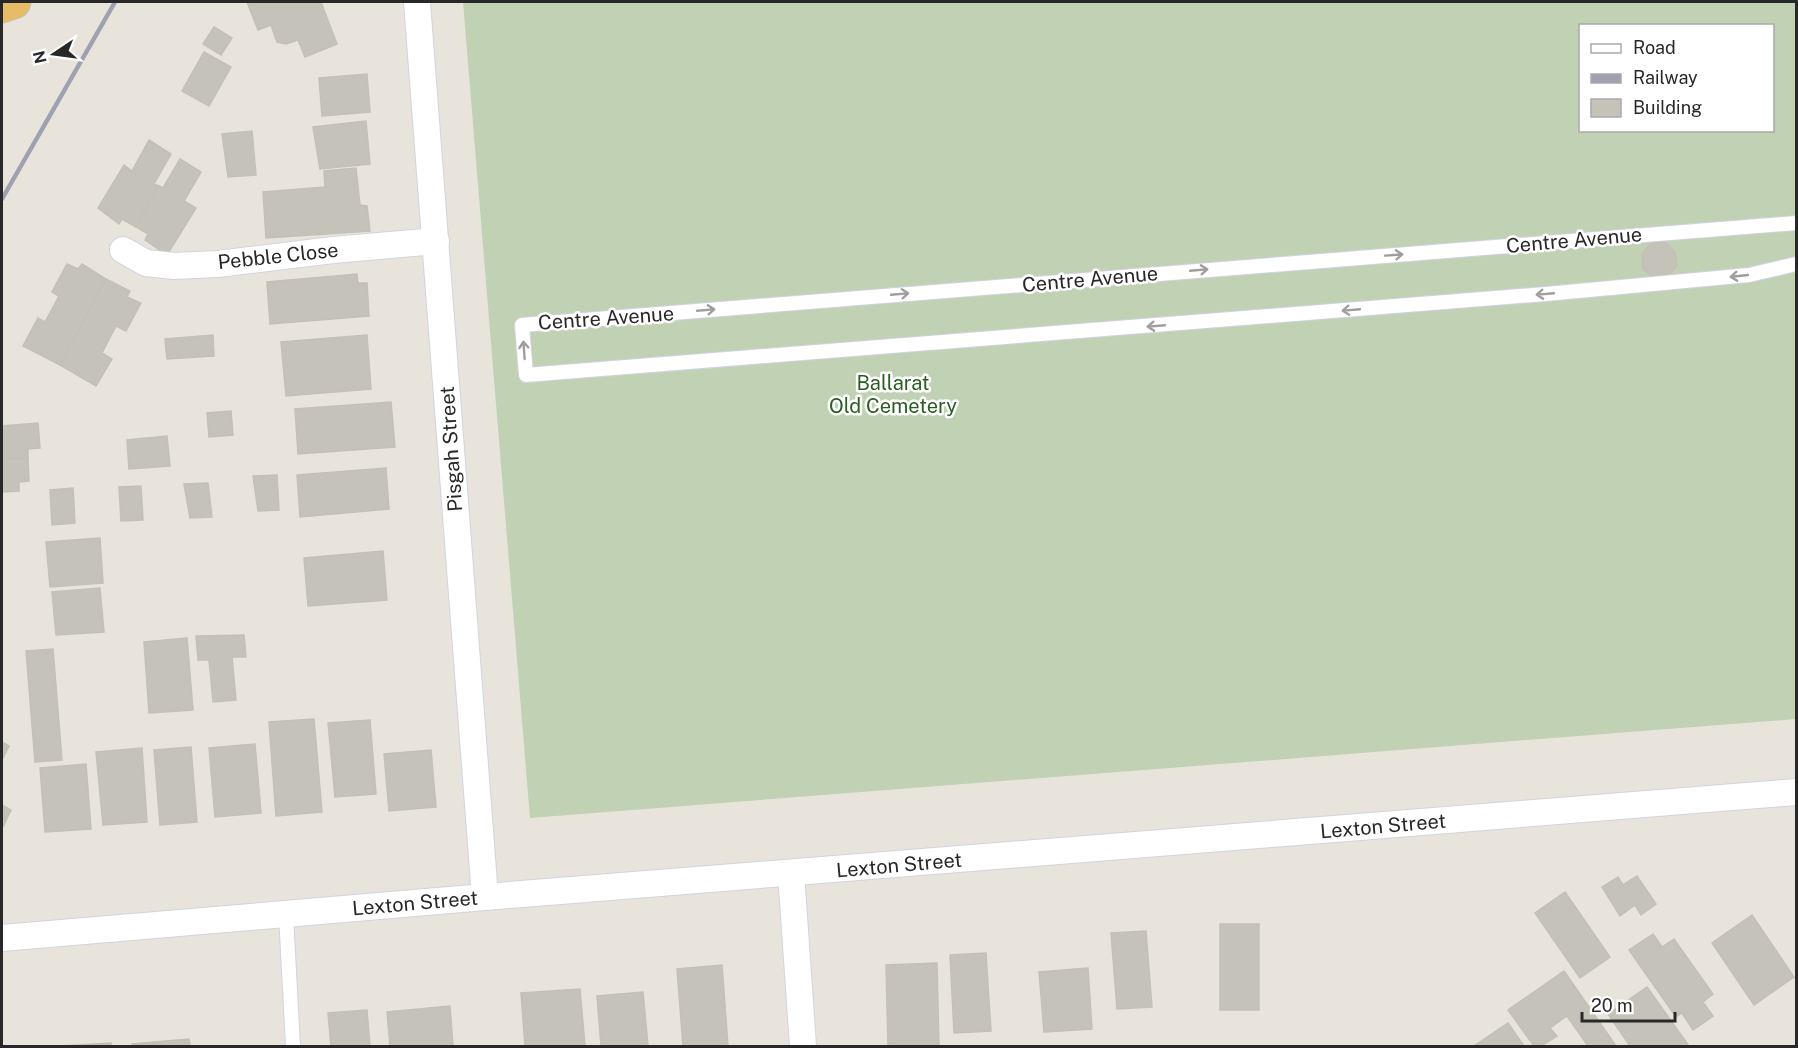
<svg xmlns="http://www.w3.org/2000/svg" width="1798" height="1048" viewBox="0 0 1798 1048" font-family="'Public Sans',sans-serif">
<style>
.cemetery{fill:#c0d1b4;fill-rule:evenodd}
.building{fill:#c5c2ba;stroke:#c4c0b5;stroke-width:1.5}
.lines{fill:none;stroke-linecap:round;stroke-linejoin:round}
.service-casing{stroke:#d1d3e0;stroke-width:16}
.minor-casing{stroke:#d1d3e0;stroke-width:28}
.trunk-casing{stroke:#c3c3c3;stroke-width:35}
.service{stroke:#fff;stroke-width:14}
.minor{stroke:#fff;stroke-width:26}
.trunk{stroke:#e7bc66;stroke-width:33}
.rail{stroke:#9fa0b1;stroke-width:4.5}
.oneway{stroke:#9e9e9e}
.labels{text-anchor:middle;stroke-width:5;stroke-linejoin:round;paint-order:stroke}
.street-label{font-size:20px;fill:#282828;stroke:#fff}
.park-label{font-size:20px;fill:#295d21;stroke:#fff}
</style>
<rect width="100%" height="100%" fill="#e9e4db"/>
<path class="cemetery" d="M463,2H1796V719L530,818ZM1580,26H1772V130H1580Z"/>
<g class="building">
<path d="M247,2H321L337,44L305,57L298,40L286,44L277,42L271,25L258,30Z"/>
<path d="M214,27L232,38L221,55L203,44Z"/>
<path d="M204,52L231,67L209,106L182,91Z"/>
<path d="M367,74L370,112L322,116L319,78Z"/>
<path d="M366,121L370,164L320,169L313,127Z"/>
<path d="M252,131L256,175L228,177L222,134Z"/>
<path d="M149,140L171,154L154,184L159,186L136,227L122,219L119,224L98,208L124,165L132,171Z"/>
<path d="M180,159L201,172L184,201L196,208L167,255L145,240L148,234L136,227L159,186L163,188Z"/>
<path d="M356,168L360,205L367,206L370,231L266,238L263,192L325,187L324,171Z"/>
<path d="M1665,242L1675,252L1677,266L1668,276L1654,278L1643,269L1642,254L1651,243Z"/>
<path d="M67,264L78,269L82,264L106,279L60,365L23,346L38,318L45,322L59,296L52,292Z"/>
<path d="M357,274L358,283H367L369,316L270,324L267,282Z"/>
<path d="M106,279L130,291L127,297L141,303L126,331L116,326L102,353L112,359L96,386L60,365Z"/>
<path d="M213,335L214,356L167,359L165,339Z"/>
<path d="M367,335L371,389L286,396L281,342Z"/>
<path d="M391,402L395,447L298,454L295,409Z"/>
<path d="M231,411L233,435L209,437L207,413Z"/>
<path d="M38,423L40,448L28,449V458L2,459V426Z"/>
<path d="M167,436L170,466L129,469L127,440Z"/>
<path d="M28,458L29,481L19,482V491L2,492V459Z"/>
<path d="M386,468L389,509L300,517L297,475Z"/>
<path d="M277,475L279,510L258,511L253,476Z"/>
<path d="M208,483L212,517L190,518L184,484Z"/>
<path d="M141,486L143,520L121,521L119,487Z"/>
<path d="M73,488L75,523L52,525L50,490Z"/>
<path d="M100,538L103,583L50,587L46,542Z"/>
<path d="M383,551L387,600L308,606L304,558Z"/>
<path d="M100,588L104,632L56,635L52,592Z"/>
<path d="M244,635L246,657H232L236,700L213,702L209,660H198L196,636Z"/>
<path d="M187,638L193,710L149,713L144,642Z"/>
<path d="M53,649L62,760L35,762L26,651Z"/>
<path d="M314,719L322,812L276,816L269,722Z"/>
<path d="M370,720L376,794L335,797L328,723Z"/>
<path d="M2,742L9,746L2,760Z"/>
<path d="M255,744L261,813L215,817L209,748Z"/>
<path d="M191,747L197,822L160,825L154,750Z"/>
<path d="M142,748L147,822L103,825L96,752Z"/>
<path d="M431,750L436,807L389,811L384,754Z"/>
<path d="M86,764L91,829L45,832L40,768Z"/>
<path d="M2,805L11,810L2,829Z"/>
<path d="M1637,876L1656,904L1641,915L1635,905L1620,916L1602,887L1618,877L1623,885Z"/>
<path d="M1565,892L1610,957L1580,978L1535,913Z"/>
<path d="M1752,915L1794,977L1754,1005L1712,943Z"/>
<rect x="1220" y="924" width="39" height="86"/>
<path d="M1146,931L1152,1007L1117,1009L1111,933Z"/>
<path d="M1653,934L1662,947L1674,939L1713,994L1703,1002L1713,1016L1693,1030L1682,1013L1676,1017L1629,950Z"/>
<path d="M986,953L991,1031L954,1033L950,955Z"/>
<path d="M937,963L939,1046H888L886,965Z"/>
<path d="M722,965L728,1046H683L677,969Z"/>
<path d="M1088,968L1092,1029L1044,1032L1039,972Z"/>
<path d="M1564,971L1616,1046H1588L1567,1016L1550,1028L1557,1036L1541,1046H1534L1508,1010Z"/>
<path d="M1647,987L1689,1046H1630L1608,1014Z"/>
<path d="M580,989L585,1046H525L521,993Z"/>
<path d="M643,992L648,1046H601L597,996Z"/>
<path d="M450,1006L453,1046H390L387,1012Z"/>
<path d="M367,1010L370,1046H331L328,1013Z"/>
<path d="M1508,1023L1524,1046H1474Z"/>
<path d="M189,1039L190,1046H132V1044Z"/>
<path d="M111,1043V1046H60Z"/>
</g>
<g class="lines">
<defs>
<g id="service">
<path d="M1796,223L522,325L526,375L1546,294L1749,275L1796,264"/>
<path d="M286,915L293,1046"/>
</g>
<g id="minor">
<path d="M417,2L485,897"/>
<path d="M123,250L146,263L174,266L217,264L333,250L436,241"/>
<path d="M791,873L803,1046"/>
<path d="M2,938L485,897L1796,792"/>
</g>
<path id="trunk" d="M2,6L14,2"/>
</defs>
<use href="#service" class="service-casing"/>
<use href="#minor" class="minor-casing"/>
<use href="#trunk" class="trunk-casing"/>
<use href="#service" class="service"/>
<use href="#minor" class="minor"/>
<use href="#trunk" class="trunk"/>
<path class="rail" d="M2,199L115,2"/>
</g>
<defs><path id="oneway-shaft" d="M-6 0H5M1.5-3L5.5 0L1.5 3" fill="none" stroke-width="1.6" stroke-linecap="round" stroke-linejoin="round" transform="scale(1.5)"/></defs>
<g class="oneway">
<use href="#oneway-shaft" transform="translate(1394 255) rotate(-4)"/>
<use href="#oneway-shaft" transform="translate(1199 270) rotate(-5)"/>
<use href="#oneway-shaft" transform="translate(1739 276) rotate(174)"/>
<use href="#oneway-shaft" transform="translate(900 294) rotate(-5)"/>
<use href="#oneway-shaft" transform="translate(1545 294) rotate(175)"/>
<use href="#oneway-shaft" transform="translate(706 310) rotate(-5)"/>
<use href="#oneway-shaft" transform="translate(1351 310) rotate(175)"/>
<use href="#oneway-shaft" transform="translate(1156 326) rotate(175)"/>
<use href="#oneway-shaft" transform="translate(524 350) rotate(-94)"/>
</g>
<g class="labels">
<g class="street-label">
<text transform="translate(1574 240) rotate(-5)" y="7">Centre Avenue</text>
<text transform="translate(278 256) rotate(-6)" y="7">Pebble Close</text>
<text transform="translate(1090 279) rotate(-5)" y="7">Centre Avenue</text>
<text transform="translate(606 318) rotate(-4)" y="7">Centre Avenue</text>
<text transform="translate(451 449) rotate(-94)" y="7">Pisgah Street</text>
<text transform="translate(1383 826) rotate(-5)" y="7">Lexton Street</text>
<text transform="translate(899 865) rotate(-5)" y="7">Lexton Street</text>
<text transform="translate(415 903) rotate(-5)" y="7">Lexton Street</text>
</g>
<g class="park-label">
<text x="893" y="390">Ballarat<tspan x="893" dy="23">Old Cemetery</tspan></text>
</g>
</g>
<rect width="1798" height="1048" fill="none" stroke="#282828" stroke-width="6"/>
<rect x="1579" y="24" width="195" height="108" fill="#ffffff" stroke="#a9a9a9" stroke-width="1.5"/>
<rect x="1591" y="44" width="30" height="9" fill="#ffffff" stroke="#a9a9a9" stroke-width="1.5"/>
<text x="1633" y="54" font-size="18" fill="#282828">Road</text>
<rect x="1591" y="74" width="30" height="9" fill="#9fa0b1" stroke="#a9a9a9" stroke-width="1.5"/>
<text x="1633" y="84" font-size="18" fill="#282828">Railway</text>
<rect x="1591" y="99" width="30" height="18" fill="#c5c2ba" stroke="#a9a9a9" stroke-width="1.5"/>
<text x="1633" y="114" font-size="18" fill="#282828">Building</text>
<g transform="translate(54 54) rotate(257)" stroke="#ffffff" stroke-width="4.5" paint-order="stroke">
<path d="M0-4.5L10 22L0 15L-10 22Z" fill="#282828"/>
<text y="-9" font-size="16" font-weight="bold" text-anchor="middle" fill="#282828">N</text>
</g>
<path d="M1582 1012v9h93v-9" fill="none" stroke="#282828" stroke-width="3"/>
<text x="1591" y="1012" font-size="18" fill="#282828" stroke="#ffffff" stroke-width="4.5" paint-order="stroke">20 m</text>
</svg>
